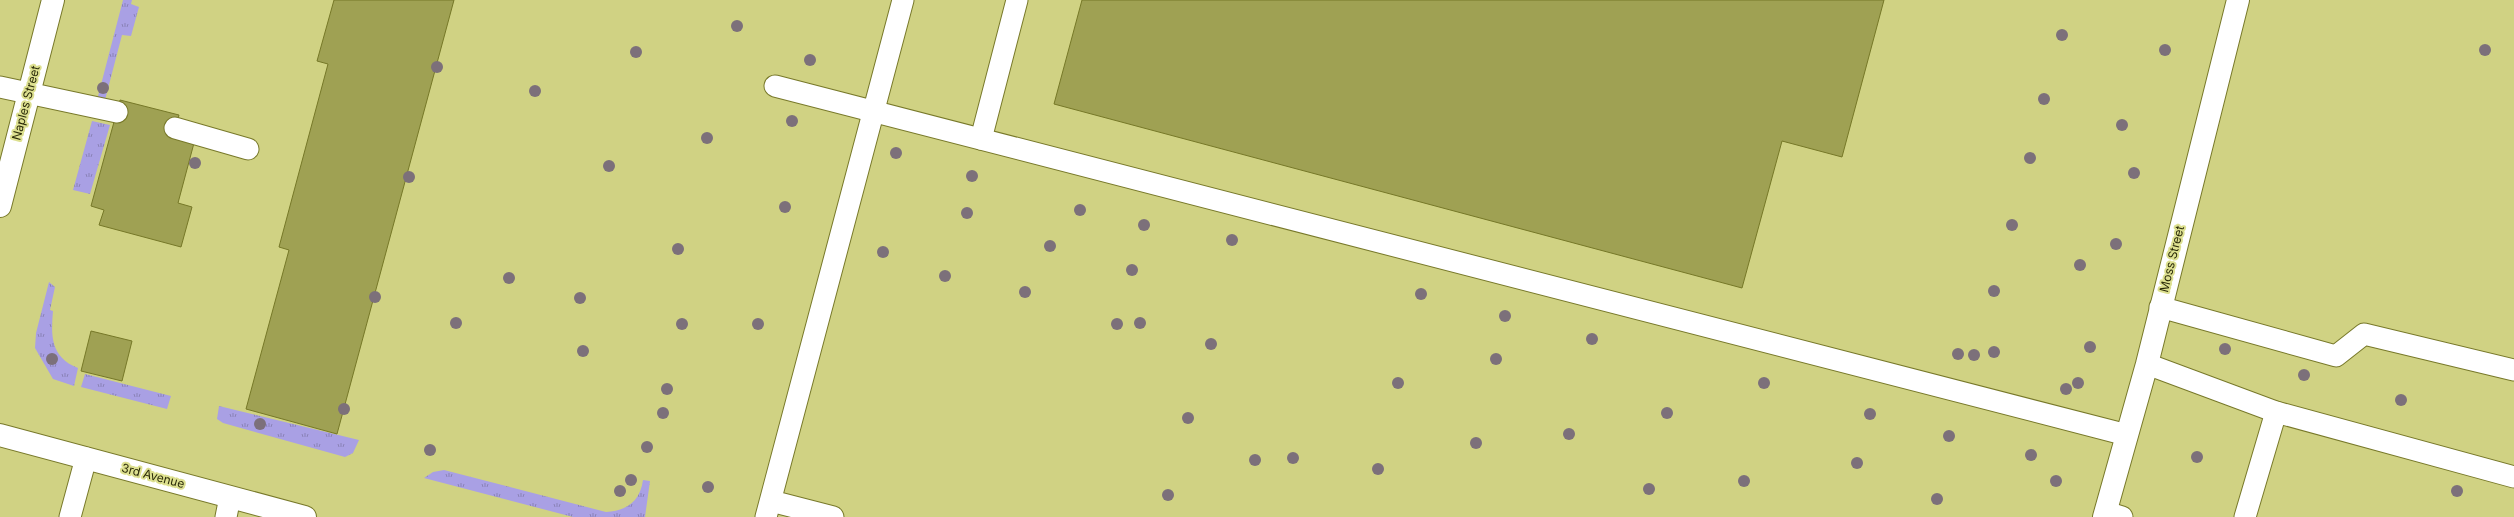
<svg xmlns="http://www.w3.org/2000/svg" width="2514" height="517" viewBox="0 0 2514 517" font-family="Inter,sans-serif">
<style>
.grass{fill:url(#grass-tufts)}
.building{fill:#9fa153;stroke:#767828}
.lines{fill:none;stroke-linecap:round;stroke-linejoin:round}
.lane-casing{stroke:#78792a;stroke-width:23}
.secondary-casing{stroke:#78792a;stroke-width:24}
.lane{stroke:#fff;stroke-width:21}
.secondary{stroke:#fff;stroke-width:22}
.tree{fill:#7c707a}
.labels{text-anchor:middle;stroke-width:4;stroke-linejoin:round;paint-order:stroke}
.street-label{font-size:12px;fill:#292908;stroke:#dde090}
</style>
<defs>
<pattern id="grass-tufts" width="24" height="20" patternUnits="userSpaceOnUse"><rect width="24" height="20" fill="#a9a0e4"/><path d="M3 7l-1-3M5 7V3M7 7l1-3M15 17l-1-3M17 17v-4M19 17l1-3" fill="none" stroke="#8a82b7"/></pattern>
</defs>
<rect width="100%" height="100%" fill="#d0d283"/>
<g class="grass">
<path d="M123,0H132L131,4L139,7L131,36L122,35L105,100H97Z"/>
<path d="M92,121L110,125L90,194L73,190Z"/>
<path d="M49,282L55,287L50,310L53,311C51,335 50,357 78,368L74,386L53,379L35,348L36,333Z"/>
<path d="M85,374L171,396L167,409L81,387Z"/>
<path d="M219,406L359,440L353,453L345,457L223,423L217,419Z"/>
<path d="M444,470L606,512C626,511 640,502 643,480L650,481L645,517H573L424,478L433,472Z"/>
</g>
<g class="building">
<path d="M334,0H454L337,434L246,409L289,250L279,247L328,64L317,61Z"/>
<path d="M1082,0H1884L1842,157L1782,141L1742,288L1054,104Z"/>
<path d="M120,100L179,115L173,138L194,143L178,203L192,207L181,247L99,225L104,210L91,206Z"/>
<path d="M91,331L132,341L122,381L81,371Z"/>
</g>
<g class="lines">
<defs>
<g id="lane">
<path d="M775,86L2127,435"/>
<path d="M0,87L117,112"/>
<path d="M175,128L248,149"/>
<path d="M981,139L1017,0"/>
<path d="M2160,307L2336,356L2364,334L2514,370"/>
<path d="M2147,364L2276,412L2514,477"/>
<path d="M771,501L833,517"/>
<path d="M2106,512L2122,517"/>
<path d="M70,517L86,458"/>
<path d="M226,517L230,497"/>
<path d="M766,517L903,0"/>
<path d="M2245,517L2276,412"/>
</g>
<g id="secondary">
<path d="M0,206L53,0"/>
<path d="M0,435L305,517"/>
<path d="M2104,517L2147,364L2238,0"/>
</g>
</defs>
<use href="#lane" class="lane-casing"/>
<use href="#secondary" class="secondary-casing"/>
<use href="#lane" class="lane"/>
<use href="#secondary" class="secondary"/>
</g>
<g class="tree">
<circle cx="737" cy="26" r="6"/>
<circle cx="2062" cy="35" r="6"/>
<circle cx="2165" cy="50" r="6"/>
<circle cx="2485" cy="50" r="6"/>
<circle cx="636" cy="52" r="6"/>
<circle cx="810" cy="60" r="6"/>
<circle cx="437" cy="67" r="6"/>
<circle cx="103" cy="88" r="6"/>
<circle cx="535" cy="91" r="6"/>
<circle cx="2044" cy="99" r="6"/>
<circle cx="792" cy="121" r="6"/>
<circle cx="2122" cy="125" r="6"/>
<circle cx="707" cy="138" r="6"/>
<circle cx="896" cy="153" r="6"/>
<circle cx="2030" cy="158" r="6"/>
<circle cx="195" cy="163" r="6"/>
<circle cx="609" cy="166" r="6"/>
<circle cx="2134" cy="173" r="6"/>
<circle cx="972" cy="176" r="6"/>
<circle cx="409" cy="177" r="6"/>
<circle cx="785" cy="207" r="6"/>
<circle cx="1080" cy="210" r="6"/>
<circle cx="967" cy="213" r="6"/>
<circle cx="1144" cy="225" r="6"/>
<circle cx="2012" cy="225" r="6"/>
<circle cx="1232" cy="240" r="6"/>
<circle cx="2116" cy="244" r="6"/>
<circle cx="1050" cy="246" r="6"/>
<circle cx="678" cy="249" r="6"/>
<circle cx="883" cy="252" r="6"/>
<circle cx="2080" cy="265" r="6"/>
<circle cx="1132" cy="270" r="6"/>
<circle cx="945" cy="276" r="6"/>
<circle cx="509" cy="278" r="6"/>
<circle cx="1994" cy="291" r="6"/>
<circle cx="1025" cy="292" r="6"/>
<circle cx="1421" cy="294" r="6"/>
<circle cx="375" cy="297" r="6"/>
<circle cx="580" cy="298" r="6"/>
<circle cx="1505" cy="316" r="6"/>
<circle cx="456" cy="323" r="6"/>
<circle cx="1140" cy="323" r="6"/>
<circle cx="682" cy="324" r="6"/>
<circle cx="758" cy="324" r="6"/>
<circle cx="1117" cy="324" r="6"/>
<circle cx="1592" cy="339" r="6"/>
<circle cx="1211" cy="344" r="6"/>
<circle cx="2090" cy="347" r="6"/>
<circle cx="2225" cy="349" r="6"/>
<circle cx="583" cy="351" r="6"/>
<circle cx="1994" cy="352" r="6"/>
<circle cx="1958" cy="354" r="6"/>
<circle cx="1974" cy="355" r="6"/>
<circle cx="52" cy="359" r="6"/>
<circle cx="1496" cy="359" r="6"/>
<circle cx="2304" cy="375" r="6"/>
<circle cx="1398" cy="383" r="6"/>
<circle cx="1764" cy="383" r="6"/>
<circle cx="2078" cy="383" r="6"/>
<circle cx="667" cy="389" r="6"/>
<circle cx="2066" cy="389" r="6"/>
<circle cx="2401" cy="400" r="6"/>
<circle cx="344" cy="409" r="6"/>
<circle cx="663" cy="413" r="6"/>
<circle cx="1667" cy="413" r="6"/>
<circle cx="1870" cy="414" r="6"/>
<circle cx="1188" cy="418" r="6"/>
<circle cx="260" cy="424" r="6"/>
<circle cx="1569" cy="434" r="6"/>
<circle cx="1949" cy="436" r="6"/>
<circle cx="1476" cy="443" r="6"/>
<circle cx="647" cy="447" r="6"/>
<circle cx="430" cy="450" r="6"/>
<circle cx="2031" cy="455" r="6"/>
<circle cx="2197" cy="457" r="6"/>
<circle cx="1293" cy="458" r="6"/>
<circle cx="1255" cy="460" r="6"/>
<circle cx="1857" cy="463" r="6"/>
<circle cx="1378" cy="469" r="6"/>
<circle cx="631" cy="480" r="6"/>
<circle cx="1744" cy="481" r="6"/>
<circle cx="2056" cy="481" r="6"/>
<circle cx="708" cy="487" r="6"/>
<circle cx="1649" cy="489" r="6"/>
<circle cx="620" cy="491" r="6"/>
<circle cx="2457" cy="491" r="6"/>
<circle cx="1168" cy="495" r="6"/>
<circle cx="1937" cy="499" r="6"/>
</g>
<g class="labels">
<g class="street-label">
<text transform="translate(26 103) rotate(-75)" y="4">Naples Street</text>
<text transform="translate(2172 259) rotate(-76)" y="4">Moss Street</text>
<text transform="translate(153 476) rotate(15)" y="4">3rd Avenue</text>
</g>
</g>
</svg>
